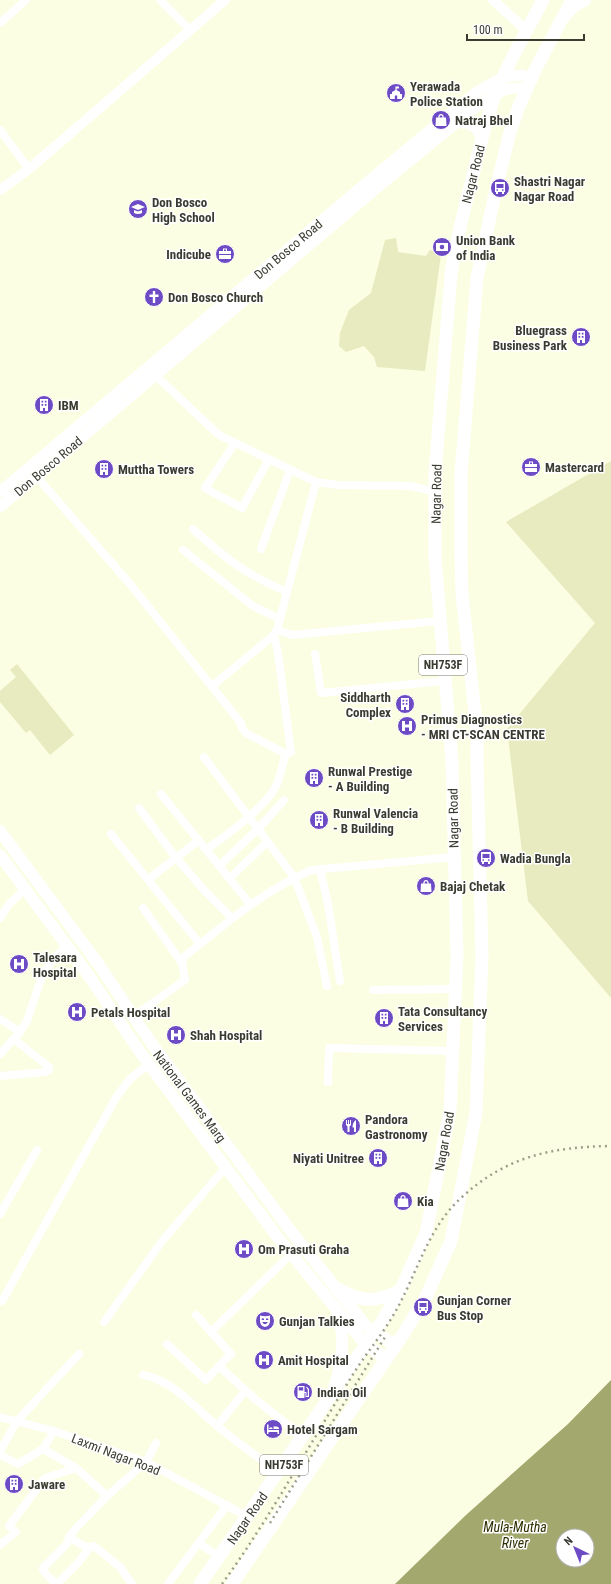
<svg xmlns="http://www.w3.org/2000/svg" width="611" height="1584" viewBox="0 0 611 1584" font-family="'Roboto Condensed',sans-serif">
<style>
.green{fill:#e7ebbf}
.water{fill:#a3a86e;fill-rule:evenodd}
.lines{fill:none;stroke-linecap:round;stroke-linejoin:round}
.minor{stroke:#fff;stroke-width:8}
.tertiary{stroke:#fff;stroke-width:10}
.secondary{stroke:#fff;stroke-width:11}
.primary{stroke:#fff;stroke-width:12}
.trunk{stroke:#fff;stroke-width:13}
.rail{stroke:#9d9f8b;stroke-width:2.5;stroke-dasharray:2 4;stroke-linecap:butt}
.labels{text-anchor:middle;stroke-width:3;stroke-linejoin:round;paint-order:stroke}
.shield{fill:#fff;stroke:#76766f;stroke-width:1}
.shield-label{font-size:12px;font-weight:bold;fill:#3b3c31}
.poi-label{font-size:13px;font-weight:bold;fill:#3b3c31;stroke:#fff;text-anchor:start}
.street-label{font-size:13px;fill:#3b3c31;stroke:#fff}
.water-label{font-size:14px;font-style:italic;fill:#2e2f00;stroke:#fff}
</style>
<rect width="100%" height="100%" fill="#fbfee2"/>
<g class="green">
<path d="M396,238L398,252L426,256L430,250L441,254L425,371L377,367L374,357L364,346L346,352L339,346L340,333L349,310L371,293L385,240Z"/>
<path d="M611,461V998L528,901L507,729L595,623L506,522Z"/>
<path d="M17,664L74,735L50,755L30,730L26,733L0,702V691L16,677L10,670Z"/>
</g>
<path class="water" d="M611,1380V1584H395L466,1515L568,1424ZM563,1536H587V1560H563Z"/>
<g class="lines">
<g class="minor">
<path d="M160,0L190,30"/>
<path d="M0,23L26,0"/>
<path d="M0,130L29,169"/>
<path d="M155,375L219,435L316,482L338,485L411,486L435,492"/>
<path d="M235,443L205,488L242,508L269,459"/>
<path d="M36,476L130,584L241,723L242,728L246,733L286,754"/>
<path d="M193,529C226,559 247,575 287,592"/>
<path d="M261,549L290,470"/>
<path d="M183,550L253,606L280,619"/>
<path d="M277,630L292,635L439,621"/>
<path d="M315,654L321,693L444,681"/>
<path d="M212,686L274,635L277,630L316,482"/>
<path d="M204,757L294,877L317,937L327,986"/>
<path d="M161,794L250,904"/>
<path d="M139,808L176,858L205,891L232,918"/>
<path d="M111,834L200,944"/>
<path d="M207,849C226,836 268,805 277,784C281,775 282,764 286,754L291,752L278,653L274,635"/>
<path d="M219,866L258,829L284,800"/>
<path d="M320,869L328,904L340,981"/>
<path d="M230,878L267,842"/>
<path d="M149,879L199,840"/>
<path d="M143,908L182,963"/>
<path d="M0,918L9,904L25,889"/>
<path d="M373,990L455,989"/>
<path d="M134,1016L185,980L182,963L184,957C225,924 264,890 312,870L454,857"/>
<path d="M0,1019L20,1032"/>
<path d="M0,1054L20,1032L27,1021L42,976L53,959L67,945"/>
<path d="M0,1076L46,1072L49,1070V1067L14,1039"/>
<path d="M328,1082L329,1048L452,1051"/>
<path d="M0,1214L37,1150"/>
<path d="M0,1300L2,1301L117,1096L130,1079L149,1064"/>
<path d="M196,1315L231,1354L219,1366"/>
<path d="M104,1322L163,1240L226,1167"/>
<path d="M212,1331L291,1254"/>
<path d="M167,1344L206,1380L219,1366L255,1399L303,1437"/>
<path d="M143,1375C175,1381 195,1409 220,1428C239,1444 259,1458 279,1473"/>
<path d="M0,1417L54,1431L146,1462L248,1517"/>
<path d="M217,1426L241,1396"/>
<path d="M43,1449L76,1468L107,1496"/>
<path d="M0,1451L17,1421L79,1354"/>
<path d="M0,1455L18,1464L43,1449L54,1431"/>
<path d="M69,1537C77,1541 85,1550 94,1546L120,1567L132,1584"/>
<path d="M199,1543L219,1557"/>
<path d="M0,1545L16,1532L9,1526L45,1478L76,1468"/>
<path d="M56,1584L44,1572L43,1568L67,1544L69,1537L77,1527L107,1496L146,1462L156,1443"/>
<path d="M57,1584L78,1563L90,1547"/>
<path d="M168,1584L227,1505"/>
</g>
<g class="tertiary">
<path d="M493,0L527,31"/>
<path d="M0,190L29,169L225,0"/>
</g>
<g class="secondary">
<path d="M566,16L573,8L586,0"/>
<path d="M0,492L371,179L475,93L503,77L522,75L532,78"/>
<path d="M0,507L378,187L482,102C497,93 509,85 526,89"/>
</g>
<g class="primary">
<path d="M0,831L99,965L152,1044L290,1230L366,1326L396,1346"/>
<path d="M0,855L87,973L140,1052L279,1239L366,1345L387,1359"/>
<path d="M334,1388C342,1363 346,1340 338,1315"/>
</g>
<g class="trunk">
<path d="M457,122C470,121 477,125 482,137"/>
<path d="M336,1288C362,1302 373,1304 401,1290"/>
<path d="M200,1584L383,1320L403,1285L426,1233L450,1111L457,956L452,762L435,557V473L451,275C455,244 463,214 471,183C478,155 484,126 494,98C507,64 526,32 543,0"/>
<path d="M232,1584L404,1333L426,1297L451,1241L476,1113L482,956L477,761V732L462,594L461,556V474L477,278L496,189L510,132L519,106L536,68L572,0"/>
</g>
<g class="rail">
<path d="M270,1523L385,1337"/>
<path d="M222,1584C270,1518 309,1445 352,1376C364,1356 379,1339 391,1319C416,1279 426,1229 462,1197C507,1156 552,1147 611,1146"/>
</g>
</g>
<defs>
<symbol id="civic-disc" viewBox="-11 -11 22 22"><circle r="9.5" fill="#6d4bc4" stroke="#fff"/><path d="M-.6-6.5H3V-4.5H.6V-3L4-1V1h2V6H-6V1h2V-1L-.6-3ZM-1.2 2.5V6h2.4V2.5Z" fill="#fff"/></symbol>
<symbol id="shop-disc" viewBox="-11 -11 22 22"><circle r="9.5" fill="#6d4bc4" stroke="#fff"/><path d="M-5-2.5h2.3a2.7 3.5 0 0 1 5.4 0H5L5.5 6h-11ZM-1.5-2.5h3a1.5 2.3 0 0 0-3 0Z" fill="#fff"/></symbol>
<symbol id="bus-disc" viewBox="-11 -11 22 22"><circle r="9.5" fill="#6d4bc4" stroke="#fff"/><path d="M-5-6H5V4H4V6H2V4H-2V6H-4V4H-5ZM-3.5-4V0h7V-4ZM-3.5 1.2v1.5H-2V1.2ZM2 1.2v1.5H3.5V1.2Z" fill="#fff"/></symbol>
<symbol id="school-disc" viewBox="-11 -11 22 22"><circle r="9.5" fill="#6d4bc4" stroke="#fff"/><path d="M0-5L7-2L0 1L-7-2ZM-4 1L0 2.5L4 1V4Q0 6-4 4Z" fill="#fff"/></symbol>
<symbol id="bank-disc" viewBox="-11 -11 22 22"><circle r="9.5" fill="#6d4bc4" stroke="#fff"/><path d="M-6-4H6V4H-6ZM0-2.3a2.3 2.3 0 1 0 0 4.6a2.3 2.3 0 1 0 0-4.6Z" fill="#fff"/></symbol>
<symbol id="office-disc" viewBox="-11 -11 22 22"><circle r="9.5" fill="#6d4bc4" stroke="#fff"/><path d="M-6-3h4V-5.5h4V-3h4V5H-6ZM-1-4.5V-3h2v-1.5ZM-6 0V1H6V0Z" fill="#fff"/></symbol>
<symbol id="church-disc" viewBox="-11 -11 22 22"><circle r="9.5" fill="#6d4bc4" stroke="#fff"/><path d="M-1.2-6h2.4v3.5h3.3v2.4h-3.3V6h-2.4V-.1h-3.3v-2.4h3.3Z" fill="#fff"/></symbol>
<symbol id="building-disc" viewBox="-11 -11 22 22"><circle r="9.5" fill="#6d4bc4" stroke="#fff"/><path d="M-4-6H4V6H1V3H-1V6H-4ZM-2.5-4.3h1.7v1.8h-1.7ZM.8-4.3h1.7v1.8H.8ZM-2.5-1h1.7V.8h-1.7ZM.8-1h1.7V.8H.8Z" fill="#fff"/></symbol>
<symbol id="hospital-disc" viewBox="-11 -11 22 22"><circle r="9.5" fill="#6d4bc4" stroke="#fff"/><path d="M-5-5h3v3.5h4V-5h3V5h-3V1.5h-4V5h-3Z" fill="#fff"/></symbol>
<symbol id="restaurant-disc" viewBox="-11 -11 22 22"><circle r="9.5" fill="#6d4bc4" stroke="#fff"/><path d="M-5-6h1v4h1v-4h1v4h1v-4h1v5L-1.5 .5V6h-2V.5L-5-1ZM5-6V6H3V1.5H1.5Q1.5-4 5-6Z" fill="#fff"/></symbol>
<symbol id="theatre-disc" viewBox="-11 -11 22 22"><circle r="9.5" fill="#6d4bc4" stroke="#fff"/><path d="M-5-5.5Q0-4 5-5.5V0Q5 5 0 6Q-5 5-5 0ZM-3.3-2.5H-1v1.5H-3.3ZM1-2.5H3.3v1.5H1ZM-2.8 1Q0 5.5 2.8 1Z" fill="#fff"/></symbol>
<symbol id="fuel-disc" viewBox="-11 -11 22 22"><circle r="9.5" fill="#6d4bc4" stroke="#fff"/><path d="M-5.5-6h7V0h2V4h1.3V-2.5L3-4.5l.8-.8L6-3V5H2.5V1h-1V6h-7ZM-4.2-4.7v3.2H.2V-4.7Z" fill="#fff"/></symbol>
<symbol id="hotel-disc" viewBox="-11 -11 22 22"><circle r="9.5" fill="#6d4bc4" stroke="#fff"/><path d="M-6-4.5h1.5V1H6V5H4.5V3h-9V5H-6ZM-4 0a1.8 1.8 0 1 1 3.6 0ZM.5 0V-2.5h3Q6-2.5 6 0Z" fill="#fff"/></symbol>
</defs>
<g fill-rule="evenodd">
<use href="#civic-disc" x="385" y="82" width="22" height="22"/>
<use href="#shop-disc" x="430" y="109" width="22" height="22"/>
<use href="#bus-disc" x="489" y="177" width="22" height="22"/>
<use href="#school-disc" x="127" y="198" width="22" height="22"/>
<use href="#bank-disc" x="431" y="236" width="22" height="22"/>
<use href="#office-disc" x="214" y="243" width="22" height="22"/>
<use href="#church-disc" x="143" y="286" width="22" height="22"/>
<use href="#building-disc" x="570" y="326" width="22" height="22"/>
<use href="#building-disc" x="33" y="394" width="22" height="22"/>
<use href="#office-disc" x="520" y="456" width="22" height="22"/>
<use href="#building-disc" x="93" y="458" width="22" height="22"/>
<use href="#building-disc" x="394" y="693" width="22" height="22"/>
<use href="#hospital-disc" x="396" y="715" width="22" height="22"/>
<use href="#building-disc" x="303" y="767" width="22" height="22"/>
<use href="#building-disc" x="308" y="809" width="22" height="22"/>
<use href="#bus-disc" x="475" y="847" width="22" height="22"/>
<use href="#shop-disc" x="415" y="875" width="22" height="22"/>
<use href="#hospital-disc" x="8" y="953" width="22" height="22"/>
<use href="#hospital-disc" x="66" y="1001" width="22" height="22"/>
<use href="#building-disc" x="373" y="1007" width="22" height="22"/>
<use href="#hospital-disc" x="165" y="1024" width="22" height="22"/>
<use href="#restaurant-disc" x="340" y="1115" width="22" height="22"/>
<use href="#building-disc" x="367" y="1147" width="22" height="22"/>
<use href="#shop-disc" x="392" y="1190" width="22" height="22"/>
<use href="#hospital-disc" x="233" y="1238" width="22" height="22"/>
<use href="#bus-disc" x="412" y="1296" width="22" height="22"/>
<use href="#theatre-disc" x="254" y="1310" width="22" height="22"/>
<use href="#hospital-disc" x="253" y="1349" width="22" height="22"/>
<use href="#fuel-disc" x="292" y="1381" width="22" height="22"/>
<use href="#hotel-disc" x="262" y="1418" width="22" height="22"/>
<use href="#building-disc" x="3" y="1473" width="22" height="22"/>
</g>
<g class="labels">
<g class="shield">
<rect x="419" y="655" width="48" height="20" rx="3"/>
<rect x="260" y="1455" width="48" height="20" rx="3"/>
</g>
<g class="shield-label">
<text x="443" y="669">NH753F</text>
<text x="284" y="1469">NH753F</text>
</g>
<g class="poi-label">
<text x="410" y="91">Yerawada<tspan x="410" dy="15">Police Station</tspan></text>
<text x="455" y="125">Natraj Bhel</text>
<text x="514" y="186">Shastri Nagar<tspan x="514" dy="15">Nagar Road</tspan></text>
<text x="152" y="207">Don Bosco<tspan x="152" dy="15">High School</tspan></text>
<text x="456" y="245">Union Bank<tspan x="456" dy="15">of India</tspan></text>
<text x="211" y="259" text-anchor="end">Indicube</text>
<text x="168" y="302">Don Bosco Church</text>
<text x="567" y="335" text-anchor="end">Bluegrass<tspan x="567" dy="15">Business Park</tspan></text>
<text x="58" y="410">IBM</text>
<text x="545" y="472">Mastercard</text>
<text x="118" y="474">Muttha Towers</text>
<text x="391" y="702" text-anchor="end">Siddharth<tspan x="391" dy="15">Complex</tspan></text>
<text x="421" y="724">Primus Diagnostics<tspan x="421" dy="15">- MRI CT-SCAN CENTRE</tspan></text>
<text x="328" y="776">Runwal Prestige<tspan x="328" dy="15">- A Building</tspan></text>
<text x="333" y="818">Runwal Valencia<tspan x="333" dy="15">- B Building</tspan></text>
<text x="500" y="863">Wadia Bungla</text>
<text x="440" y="891">Bajaj Chetak</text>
<text x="33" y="962">Talesara<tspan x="33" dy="15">Hospital</tspan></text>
<text x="398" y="1016">Tata Consultancy<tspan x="398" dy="15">Services</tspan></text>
<text x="91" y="1017">Petals Hospital</text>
<text x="190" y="1040">Shah Hospital</text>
<text x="365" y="1124">Pandora<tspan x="365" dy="15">Gastronomy</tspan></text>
<text x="364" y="1163" text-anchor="end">Niyati Unitree</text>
<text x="417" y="1206">Kia</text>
<text x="258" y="1254">Om Prasuti Graha</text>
<text x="437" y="1305">Gunjan Corner<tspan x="437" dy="15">Bus Stop</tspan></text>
<text x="279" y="1326">Gunjan Talkies</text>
<text x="278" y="1365">Amit Hospital</text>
<text x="317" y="1397">Indian Oil</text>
<text x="287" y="1434">Hotel Sargam</text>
<text x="28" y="1489">Jaware</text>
</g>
<g class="street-label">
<text transform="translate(473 174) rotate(-76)" y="5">Nagar Road</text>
<text transform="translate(288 249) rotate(-40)" y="5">Don Bosco Road</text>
<text transform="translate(48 466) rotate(-40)" y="5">Don Bosco Road</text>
<text transform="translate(436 494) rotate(-89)" y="5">Nagar Road</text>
<text transform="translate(453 818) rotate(-91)" y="5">Nagar Road</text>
<text transform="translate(190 1096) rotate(53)" y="5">National Games Marg</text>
<text transform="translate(444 1141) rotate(-80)" y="5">Nagar Road</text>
<text transform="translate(116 1454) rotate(21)" y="5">Laxmi Nagar Road</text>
<text transform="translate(247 1518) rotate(-55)" y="5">Nagar Road</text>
</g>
<g class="water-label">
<text x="515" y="1532">Mula-Mutha<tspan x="515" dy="16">River</tspan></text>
</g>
</g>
<g transform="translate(575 1548) rotate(317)"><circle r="19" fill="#ffffff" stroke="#b1b1ad"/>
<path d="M0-3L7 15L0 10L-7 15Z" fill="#6d4bc4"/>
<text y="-6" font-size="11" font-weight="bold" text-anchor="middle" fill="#3b3c31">N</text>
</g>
<path d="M467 34v6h117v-6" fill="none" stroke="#3b3c31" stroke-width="2"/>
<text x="473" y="34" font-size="12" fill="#3b3c31" stroke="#ffffff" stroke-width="3" paint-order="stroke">100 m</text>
</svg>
